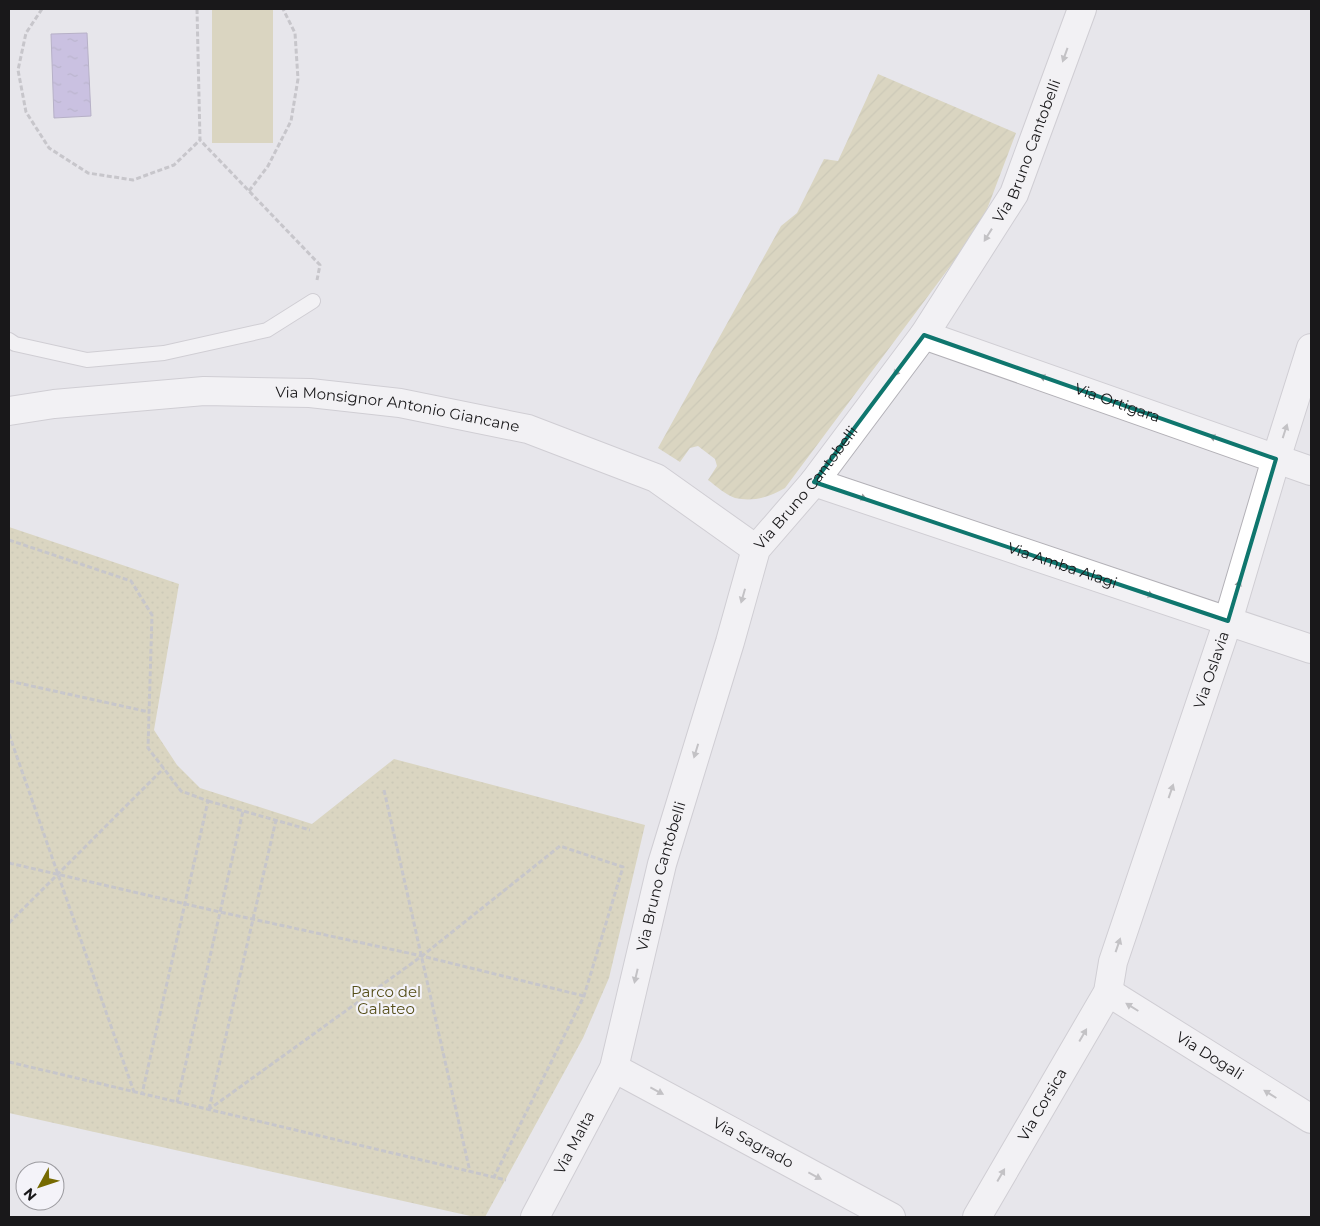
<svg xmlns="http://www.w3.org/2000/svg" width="1320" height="1226" viewBox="0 0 1320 1226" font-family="Montserrat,sans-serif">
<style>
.grass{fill:#c9c28e}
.park{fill:url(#park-dots)}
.garden{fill:url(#garden-furrows)}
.water{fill:url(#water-ripples);stroke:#7c709c}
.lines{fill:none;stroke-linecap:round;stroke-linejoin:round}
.lane-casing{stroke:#b3b1b7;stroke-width:16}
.street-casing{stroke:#b3b1b7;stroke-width:30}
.path{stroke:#a1a0a4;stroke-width:3;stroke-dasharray:5 2.5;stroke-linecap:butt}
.lane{stroke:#fff;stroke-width:14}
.street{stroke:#fff;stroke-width:28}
.oneway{fill:#989798}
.marked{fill:none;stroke:#0f766e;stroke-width:4;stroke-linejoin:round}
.labels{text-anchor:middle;stroke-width:4.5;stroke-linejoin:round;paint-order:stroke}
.street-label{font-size:15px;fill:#19181a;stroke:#f4f3f9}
.park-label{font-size:15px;fill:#564f1a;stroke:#f4f3f9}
</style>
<defs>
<pattern id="park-dots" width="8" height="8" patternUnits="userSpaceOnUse" patternTransform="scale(1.25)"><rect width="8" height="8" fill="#c9c28e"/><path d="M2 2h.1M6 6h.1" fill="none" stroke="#aca67a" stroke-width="1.8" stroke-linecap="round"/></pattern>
<pattern id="garden-furrows" width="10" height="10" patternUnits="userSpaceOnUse" patternTransform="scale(1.25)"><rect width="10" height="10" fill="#c9c28e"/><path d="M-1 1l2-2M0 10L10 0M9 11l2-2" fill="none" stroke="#aca67a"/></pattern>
<pattern id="water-ripples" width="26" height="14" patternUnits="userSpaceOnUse" patternTransform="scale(1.25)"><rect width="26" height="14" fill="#a696d4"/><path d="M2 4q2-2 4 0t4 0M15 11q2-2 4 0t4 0" fill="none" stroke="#8679ab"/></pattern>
</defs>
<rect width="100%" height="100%" fill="#e7e6eb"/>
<rect class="grass" x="212" y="9" width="61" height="134"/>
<path class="park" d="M9,527L179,584L154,730L177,765L200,788L312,824L394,759L645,825L609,978L583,1038L485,1217H475L9,1113Z"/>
<path class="garden" d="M878,74L1016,133L981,225L785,488C770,497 753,502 735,498C726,495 716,486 708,480L717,466L715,459L698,446L690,448L680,462L658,448L781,226L797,213L824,159L838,161Z"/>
<path class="water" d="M87,33L91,116L54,118L51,34Z"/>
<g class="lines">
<defs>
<path id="lane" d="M9,340L15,344L87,360L164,353L267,330L313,301"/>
<g id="street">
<path id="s1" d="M924,335L1311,471"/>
<path id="s2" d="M9,411L54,404L204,391L310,393L400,403L528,429L656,478L756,549"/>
<path id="s3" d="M814,482L1311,649"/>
<path id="s4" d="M1108,992L1311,1119"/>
<path id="s5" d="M614,1068L891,1217"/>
<path id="s6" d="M535,1217L614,1068L662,864L730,642L756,549L814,482L924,335L1014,194L1082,9"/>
<path id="s7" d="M977,1217L1108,992L1113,962L1228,621L1276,459L1311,348"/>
</g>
</defs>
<use href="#lane" class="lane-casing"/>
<use href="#street" class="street-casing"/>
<g class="path">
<path d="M42,9L26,33L18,70L26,112L49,148L88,173L133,180L174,165L200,140"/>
<path d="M197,9L200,140L320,265L317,280"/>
<path d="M249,191L268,166L291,121L298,79L295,33L283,9"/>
<path d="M9,540L131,581L152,615L148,748L181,791L208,801L142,1094"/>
<path d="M9,681L149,712"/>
<path d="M9,734L134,1092"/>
<path d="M384,790L470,1172"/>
<path d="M208,801L310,830"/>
<path d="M9,863L220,912L422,956L584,996"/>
<path d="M9,923L164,768"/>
<path d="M9,1062L506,1180"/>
<path d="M177,1102L243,811"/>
<path d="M209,1109L276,820"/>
<path d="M208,1110L422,956L560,846L623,867L584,996L494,1177"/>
</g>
<use href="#lane" class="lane"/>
<use href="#street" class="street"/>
</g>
<defs><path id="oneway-solid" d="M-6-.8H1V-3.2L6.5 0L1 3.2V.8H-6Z" transform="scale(1.25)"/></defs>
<g class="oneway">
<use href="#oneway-solid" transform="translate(1065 55) rotate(110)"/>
<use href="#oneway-solid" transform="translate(988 235) rotate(122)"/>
<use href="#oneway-solid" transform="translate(898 370) rotate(127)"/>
<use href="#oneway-solid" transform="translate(1046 378) rotate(-161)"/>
<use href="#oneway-solid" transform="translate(1285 431) rotate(-72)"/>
<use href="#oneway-solid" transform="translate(1216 438) rotate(-161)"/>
<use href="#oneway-solid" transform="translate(860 497) rotate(19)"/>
<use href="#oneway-solid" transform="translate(1238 587) rotate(-74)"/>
<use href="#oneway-solid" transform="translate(1147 594) rotate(19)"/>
<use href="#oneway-solid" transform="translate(743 596) rotate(106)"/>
<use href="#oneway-solid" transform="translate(696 751) rotate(107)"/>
<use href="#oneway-solid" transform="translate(1171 791) rotate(-71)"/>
<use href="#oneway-solid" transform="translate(1118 945) rotate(-71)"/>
<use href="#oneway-solid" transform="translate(636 976) rotate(103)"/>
<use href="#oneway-solid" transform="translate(1132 1007) rotate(-148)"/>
<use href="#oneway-solid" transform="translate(1083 1035) rotate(-60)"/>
<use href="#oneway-solid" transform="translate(657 1091) rotate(28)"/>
<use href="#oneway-solid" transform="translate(1270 1094) rotate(-148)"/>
<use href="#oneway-solid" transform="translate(1001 1175) rotate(-60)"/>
<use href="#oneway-solid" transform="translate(815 1176) rotate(28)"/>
</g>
<path d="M0 0H1320V1226H0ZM924,335L1276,459L1228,621L814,482Z" fill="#e7e6eb" fill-opacity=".55" fill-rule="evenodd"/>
<path class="marked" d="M924,335L1276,459L1228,621L814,482Z"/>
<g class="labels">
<g class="street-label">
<text dy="5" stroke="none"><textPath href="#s6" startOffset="1191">Via Bruno Cantobelli</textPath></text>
<text dy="5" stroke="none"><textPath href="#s1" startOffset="205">Via Ortigara</textPath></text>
<text dy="5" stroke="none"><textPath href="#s2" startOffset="391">Via Monsignor Antonio Giancane</textPath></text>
<text dy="5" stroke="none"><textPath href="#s6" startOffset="786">Via Bruno Cantobelli</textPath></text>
<text dy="5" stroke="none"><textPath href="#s3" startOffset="262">Via Amba Alagi</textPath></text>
<text dy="5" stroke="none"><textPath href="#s7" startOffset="599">Via Oslavia</textPath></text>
<text dy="5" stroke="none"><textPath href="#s6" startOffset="366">Via Bruno Cantobelli</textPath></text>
<text dy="5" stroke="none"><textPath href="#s4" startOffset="120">Via Dogali</textPath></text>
<text dy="5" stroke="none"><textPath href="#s7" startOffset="130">Via Corsica</textPath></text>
<text dy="5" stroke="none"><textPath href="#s6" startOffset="84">Via Malta</textPath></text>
<text dy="5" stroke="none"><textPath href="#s5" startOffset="158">Via Sagrado</textPath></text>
</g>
<g class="park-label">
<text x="386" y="997">Parco del<tspan x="386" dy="17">Galateo</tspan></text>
</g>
</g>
<rect width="1320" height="1226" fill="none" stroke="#19181a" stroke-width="20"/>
<g transform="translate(40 1186) rotate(230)"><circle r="24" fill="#f4f3f9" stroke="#9c9ba0"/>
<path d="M0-4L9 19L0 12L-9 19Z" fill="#766a01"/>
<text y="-8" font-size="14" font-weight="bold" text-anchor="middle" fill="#19181a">N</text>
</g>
</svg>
